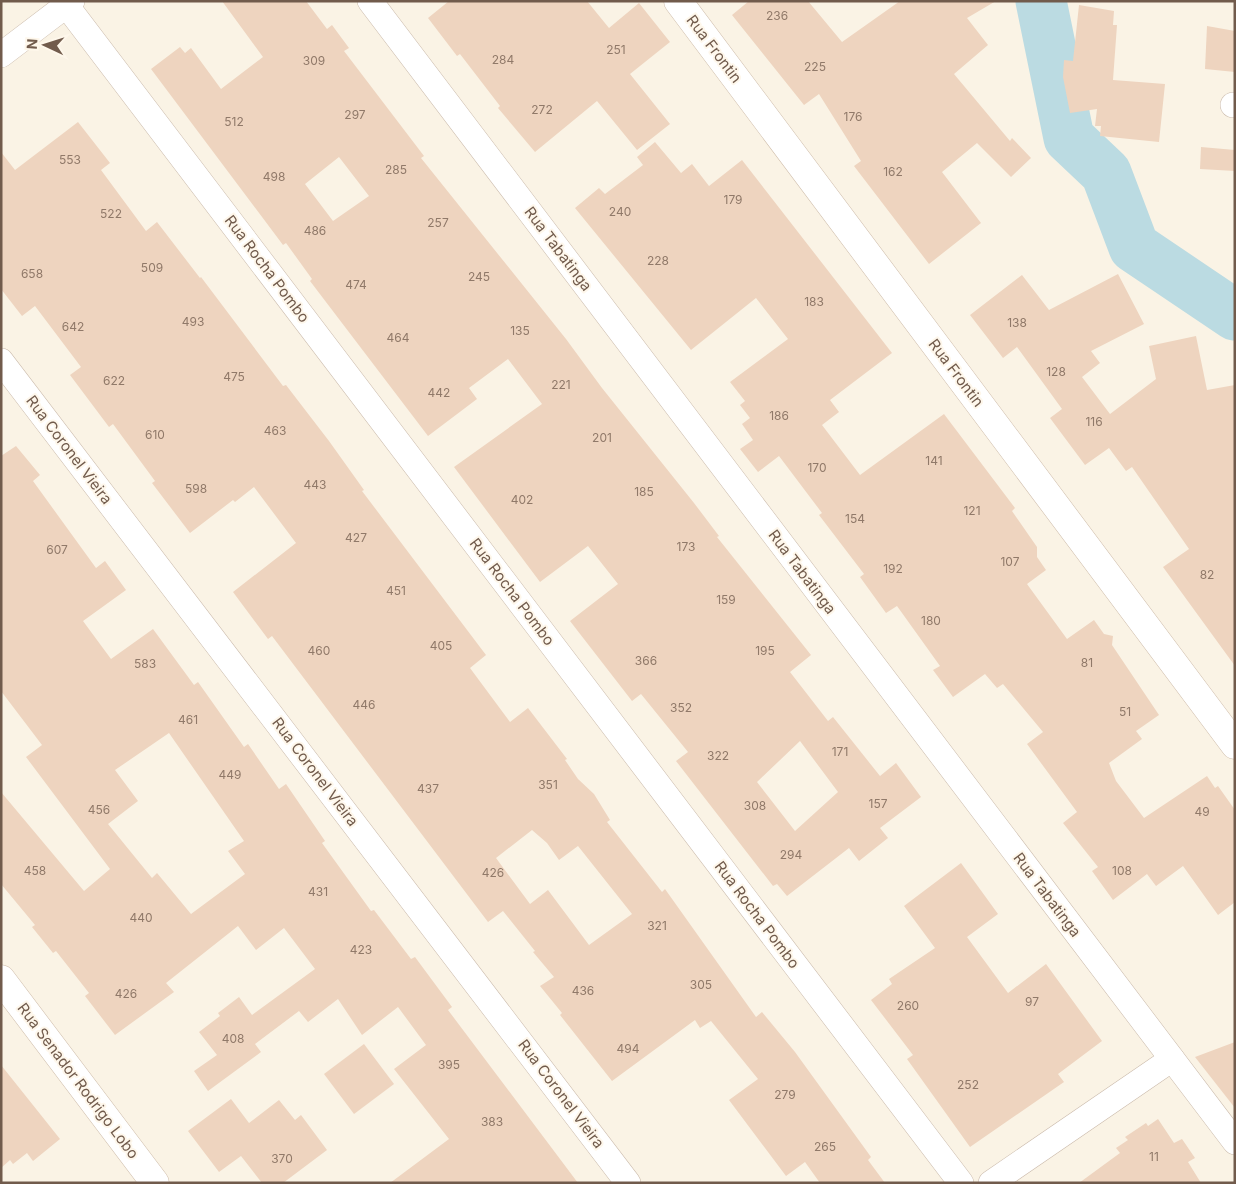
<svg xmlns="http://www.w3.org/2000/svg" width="1236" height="1184" viewBox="0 0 1236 1184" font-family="Inter,sans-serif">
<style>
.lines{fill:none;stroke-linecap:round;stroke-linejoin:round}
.river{stroke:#bbdbe2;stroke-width:51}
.building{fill:#eed4bf;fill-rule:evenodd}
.street-casing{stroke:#cbbbac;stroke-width:26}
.secondary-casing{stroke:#cebcaa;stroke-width:29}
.street{stroke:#fff;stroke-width:25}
.secondary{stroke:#fff;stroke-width:28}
.labels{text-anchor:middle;stroke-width:4;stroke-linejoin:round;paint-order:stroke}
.number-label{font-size:12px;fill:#907969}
.street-label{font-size:15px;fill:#715b4c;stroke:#fef7eb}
</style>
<rect width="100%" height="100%" fill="#faf3e5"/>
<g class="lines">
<path class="river" d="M1041,1L1069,138L1106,173L1134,247L1235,315"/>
</g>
<g class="building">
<path d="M222,1H306L327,29L332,25L349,48L344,51L424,156L421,158L566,339L602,388L694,503L719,536L717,537L811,655L790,672L828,721L833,717L880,776L896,763L921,797L880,828L888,838L859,861L849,848L787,896L777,884L773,886L676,761L688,752L641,694L632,701L570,621L618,584L588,546L540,582L454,467L542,404L508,359L469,388L477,399L428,436L310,281L312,279L286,243L283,245L151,69L180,47L185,53L191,48L221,89L263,57ZM339,157L369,196L333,221L305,184ZM800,741L838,792L795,831L757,782Z"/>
<path d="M449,1H587L609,28L639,3L670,42L630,74L670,124L637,150L597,101L535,152L498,108L500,106L460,54L457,56L428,18Z"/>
<path d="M749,1H808L842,42L900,1H996L967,18L988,45L954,74L1010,141L1012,138L1031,158L1011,177L977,143L942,172L981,223L929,264L854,166L861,161L819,94L804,105L732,15Z"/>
<path d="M1079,5L1114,11L1113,25H1117L1113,80L1165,84L1159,142L1100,136L1101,126H1095L1097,109L1070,113L1063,77L1064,60L1073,61Z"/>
<path d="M1207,26L1235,31V72L1205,69Z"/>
<path d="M78,122L110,163L101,170L146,231L157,222L200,278L201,277L283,386L286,385L329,441L364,490L362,491L486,655L470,668L510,722L528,708L567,759L565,760L578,779L594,794L610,820L607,822L662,892L665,889L756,1017L762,1012L795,1052L871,1157L868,1160L885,1183H820L805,1162L786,1176L729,1100L758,1079L711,1021L700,1028L695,1020L612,1081L560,1015L562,1013L540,986L554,977L533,952L535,951L503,911L488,922L272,636L268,639L233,592L296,543L254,487L235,502L233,500L190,533L152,483L155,481L113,424L109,427L70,375L81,367L35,306L22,316L1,289V152L15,170ZM532,830L547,843L559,860L578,846L632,914L589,945L548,890L530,904L496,858Z"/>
<path d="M655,142L681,173L692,164L709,186L742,160L892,353L830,400L839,412L822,425L860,475L944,414L1015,508L1012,511L1037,547V557L1046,570L1027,584L1067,639L1094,620L1104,634L1113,636L1112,645L1159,715L1136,731L1142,739L1109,763L1116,781L1144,818L1207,776L1215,788L1218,786L1235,810V902L1218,915L1183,866L1156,886L1147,874L1113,900L1092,871L1098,867L1063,823L1077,812L1027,744L1043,732L1003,684L997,688L985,674L953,697L933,670L940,666L897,606L886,613L860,577L864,574L819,515L822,513L779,456L758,472L740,449L753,440L742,424L750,418L740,405L745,401L730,382L788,339L756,298L691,350L575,208L599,188L605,194L643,165L637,157Z"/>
<path d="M1201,147L1235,150V171L1200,169Z"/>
<path d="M1118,274L1144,324L1091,351L1100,363L1082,377L1110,414L1156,379L1149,346L1196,336L1207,390L1235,385V666L1163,567L1189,549L1132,467L1126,471L1109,448L1085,465L1050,418L1062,409L1017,347L1003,358L970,315L1022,275L1049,310Z"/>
<path d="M16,446L40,475L33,481L96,568L105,561L126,590L83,621L111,659L153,629L194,685L198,682L244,747L248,744L279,789L286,784L325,841L322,843L371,911L374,910L411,959L415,957L452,1007L448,1010L578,1183H390L449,1139L394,1069L426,1045L398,1007L362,1035L338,999L308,1022L299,1011L255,1044L261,1052L208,1091L194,1071L217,1055L199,1032L220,1016L218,1013L239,997L252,1015L315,969L284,928L256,950L238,926L166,983L174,992L115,1035L85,996L89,993L56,951L53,953L32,927L35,925L1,884V792L84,891L110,869L26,757L42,745L1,691V456ZM169,733L244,841L228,851L245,874L191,914L157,873L152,878L108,824L138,801L115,770Z"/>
<path d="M961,863L998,914L967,937L1008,993L1046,964L1102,1041L1058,1074L1064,1082L970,1147L907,1059L913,1055L871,1000L892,984L889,979L935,948L904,906Z"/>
<path d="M1235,1042V1108L1195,1057Z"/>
<path d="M364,1044L394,1084L354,1114L324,1074Z"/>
<path d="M1,1065L60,1139L33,1161L27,1153L13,1164L10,1160L1,1168Z"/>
<path d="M231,1099L249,1123L279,1100L295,1120L301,1115L327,1150L283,1183H262L241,1156L219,1172L188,1131Z"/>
<path d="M1158,1119L1174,1143L1182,1139L1195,1158L1188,1162L1201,1183H1079L1120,1153L1116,1148L1128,1140L1125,1137L1146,1123L1148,1126Z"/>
</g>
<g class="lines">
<defs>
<g id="street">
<path d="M63,1L961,1183"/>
<path d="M370,1L1235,1142"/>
<path d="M1,55L72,1"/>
<path d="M1233,105H1235"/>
<path d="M1,361L628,1183"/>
<path d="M991,1183L1172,1059"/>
</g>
<g id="secondary">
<path d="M678,1L1235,745"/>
<path d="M1,979L155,1183"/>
</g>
</defs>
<use href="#street" class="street-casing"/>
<use href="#secondary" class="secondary-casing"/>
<use href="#street" class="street"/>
<use href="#secondary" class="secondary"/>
</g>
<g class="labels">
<g class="number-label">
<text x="777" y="20">236</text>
<text x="616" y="54">251</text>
<text x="503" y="64">284</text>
<text x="314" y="65">309</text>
<text x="815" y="71">225</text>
<text x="542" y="114">272</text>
<text x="355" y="119">297</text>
<text x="853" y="121">176</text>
<text x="234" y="126">512</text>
<text x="70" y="164">553</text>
<text x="396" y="174">285</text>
<text x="893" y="176">162</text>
<text x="274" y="181">498</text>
<text x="733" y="204">179</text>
<text x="620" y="216">240</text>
<text x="111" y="218">522</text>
<text x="438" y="227">257</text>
<text x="315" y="235">486</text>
<text x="658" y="265">228</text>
<text x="152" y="272">509</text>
<text x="32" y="278">658</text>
<text x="479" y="281">245</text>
<text x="356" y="289">474</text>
<text x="814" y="306">183</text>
<text x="193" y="326">493</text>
<text x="1017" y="327">138</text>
<text x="73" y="331">642</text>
<text x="520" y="335">135</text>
<text x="398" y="342">464</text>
<text x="1056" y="376">128</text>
<text x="234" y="381">475</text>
<text x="114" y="385">622</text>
<text x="561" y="389">221</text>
<text x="439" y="397">442</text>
<text x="779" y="420">186</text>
<text x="1094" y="426">116</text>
<text x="275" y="435">463</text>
<text x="155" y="439">610</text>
<text x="602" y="442">201</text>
<text x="934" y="465">141</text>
<text x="817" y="472">170</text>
<text x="315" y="489">443</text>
<text x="196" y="493">598</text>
<text x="644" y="496">185</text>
<text x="522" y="504">402</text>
<text x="972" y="515">121</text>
<text x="855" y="523">154</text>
<text x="356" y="542">427</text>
<text x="686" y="551">173</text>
<text x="57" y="554">607</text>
<text x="1010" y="566">107</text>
<text x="893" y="573">192</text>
<text x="1207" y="579">82</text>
<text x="396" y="595">451</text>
<text x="726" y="604">159</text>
<text x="931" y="625">180</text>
<text x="441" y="650">405</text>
<text x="319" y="655">460</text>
<text x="765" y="655">195</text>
<text x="646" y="665">366</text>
<text x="1087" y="667">81</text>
<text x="145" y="668">583</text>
<text x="364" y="709">446</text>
<text x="681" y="712">352</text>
<text x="1125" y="716">51</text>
<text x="188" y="724">461</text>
<text x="840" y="756">171</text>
<text x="718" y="760">322</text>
<text x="230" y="779">449</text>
<text x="548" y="789">351</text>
<text x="428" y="793">437</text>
<text x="878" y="808">157</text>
<text x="755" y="810">308</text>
<text x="99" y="814">456</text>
<text x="1202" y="816">49</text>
<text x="791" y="859">294</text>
<text x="35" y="875">458</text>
<text x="1122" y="875">108</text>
<text x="493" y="877">426</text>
<text x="318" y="896">431</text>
<text x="141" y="922">440</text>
<text x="657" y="930">321</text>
<text x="361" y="954">423</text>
<text x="701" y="989">305</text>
<text x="583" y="995">436</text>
<text x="126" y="998">426</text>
<text x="1032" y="1006">97</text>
<text x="908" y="1010">260</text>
<text x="233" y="1043">408</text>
<text x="628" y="1053">494</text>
<text x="449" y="1069">395</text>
<text x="968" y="1089">252</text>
<text x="785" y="1099">279</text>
<text x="492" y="1126">383</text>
<text x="825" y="1151">265</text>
<text x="1154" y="1161">11</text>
<text x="282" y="1163">370</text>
</g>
<g class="street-label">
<text transform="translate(714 49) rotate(53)" y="5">Rua Frontin</text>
<text transform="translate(558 249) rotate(53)" y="5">Rua Tabatinga</text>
<text transform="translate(267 269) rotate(53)" y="5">Rua Rocha Pombo</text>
<text transform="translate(956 373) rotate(53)" y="5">Rua Frontin</text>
<text transform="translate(69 450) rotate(53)" y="5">Rua Coronel Vieira</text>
<text transform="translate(802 572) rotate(53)" y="5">Rua Tabatinga</text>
<text transform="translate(512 592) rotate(53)" y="5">Rua Rocha Pombo</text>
<text transform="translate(315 772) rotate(53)" y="5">Rua Coronel Vieira</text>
<text transform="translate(1047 895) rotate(53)" y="5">Rua Tabatinga</text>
<text transform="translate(757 915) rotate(53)" y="5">Rua Rocha Pombo</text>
<text transform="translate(78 1081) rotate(53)" y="5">Rua Senador Rodrigo Lobo</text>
<text transform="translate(561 1094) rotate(53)" y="5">Rua Coronel Vieira</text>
</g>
</g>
<rect width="1236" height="1184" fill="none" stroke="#715b4c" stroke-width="5"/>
<g transform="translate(45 45) rotate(274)" stroke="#fef7eb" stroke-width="4" paint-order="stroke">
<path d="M0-4L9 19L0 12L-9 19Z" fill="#715b4c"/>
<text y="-8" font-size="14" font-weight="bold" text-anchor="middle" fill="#715b4c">N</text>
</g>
</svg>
